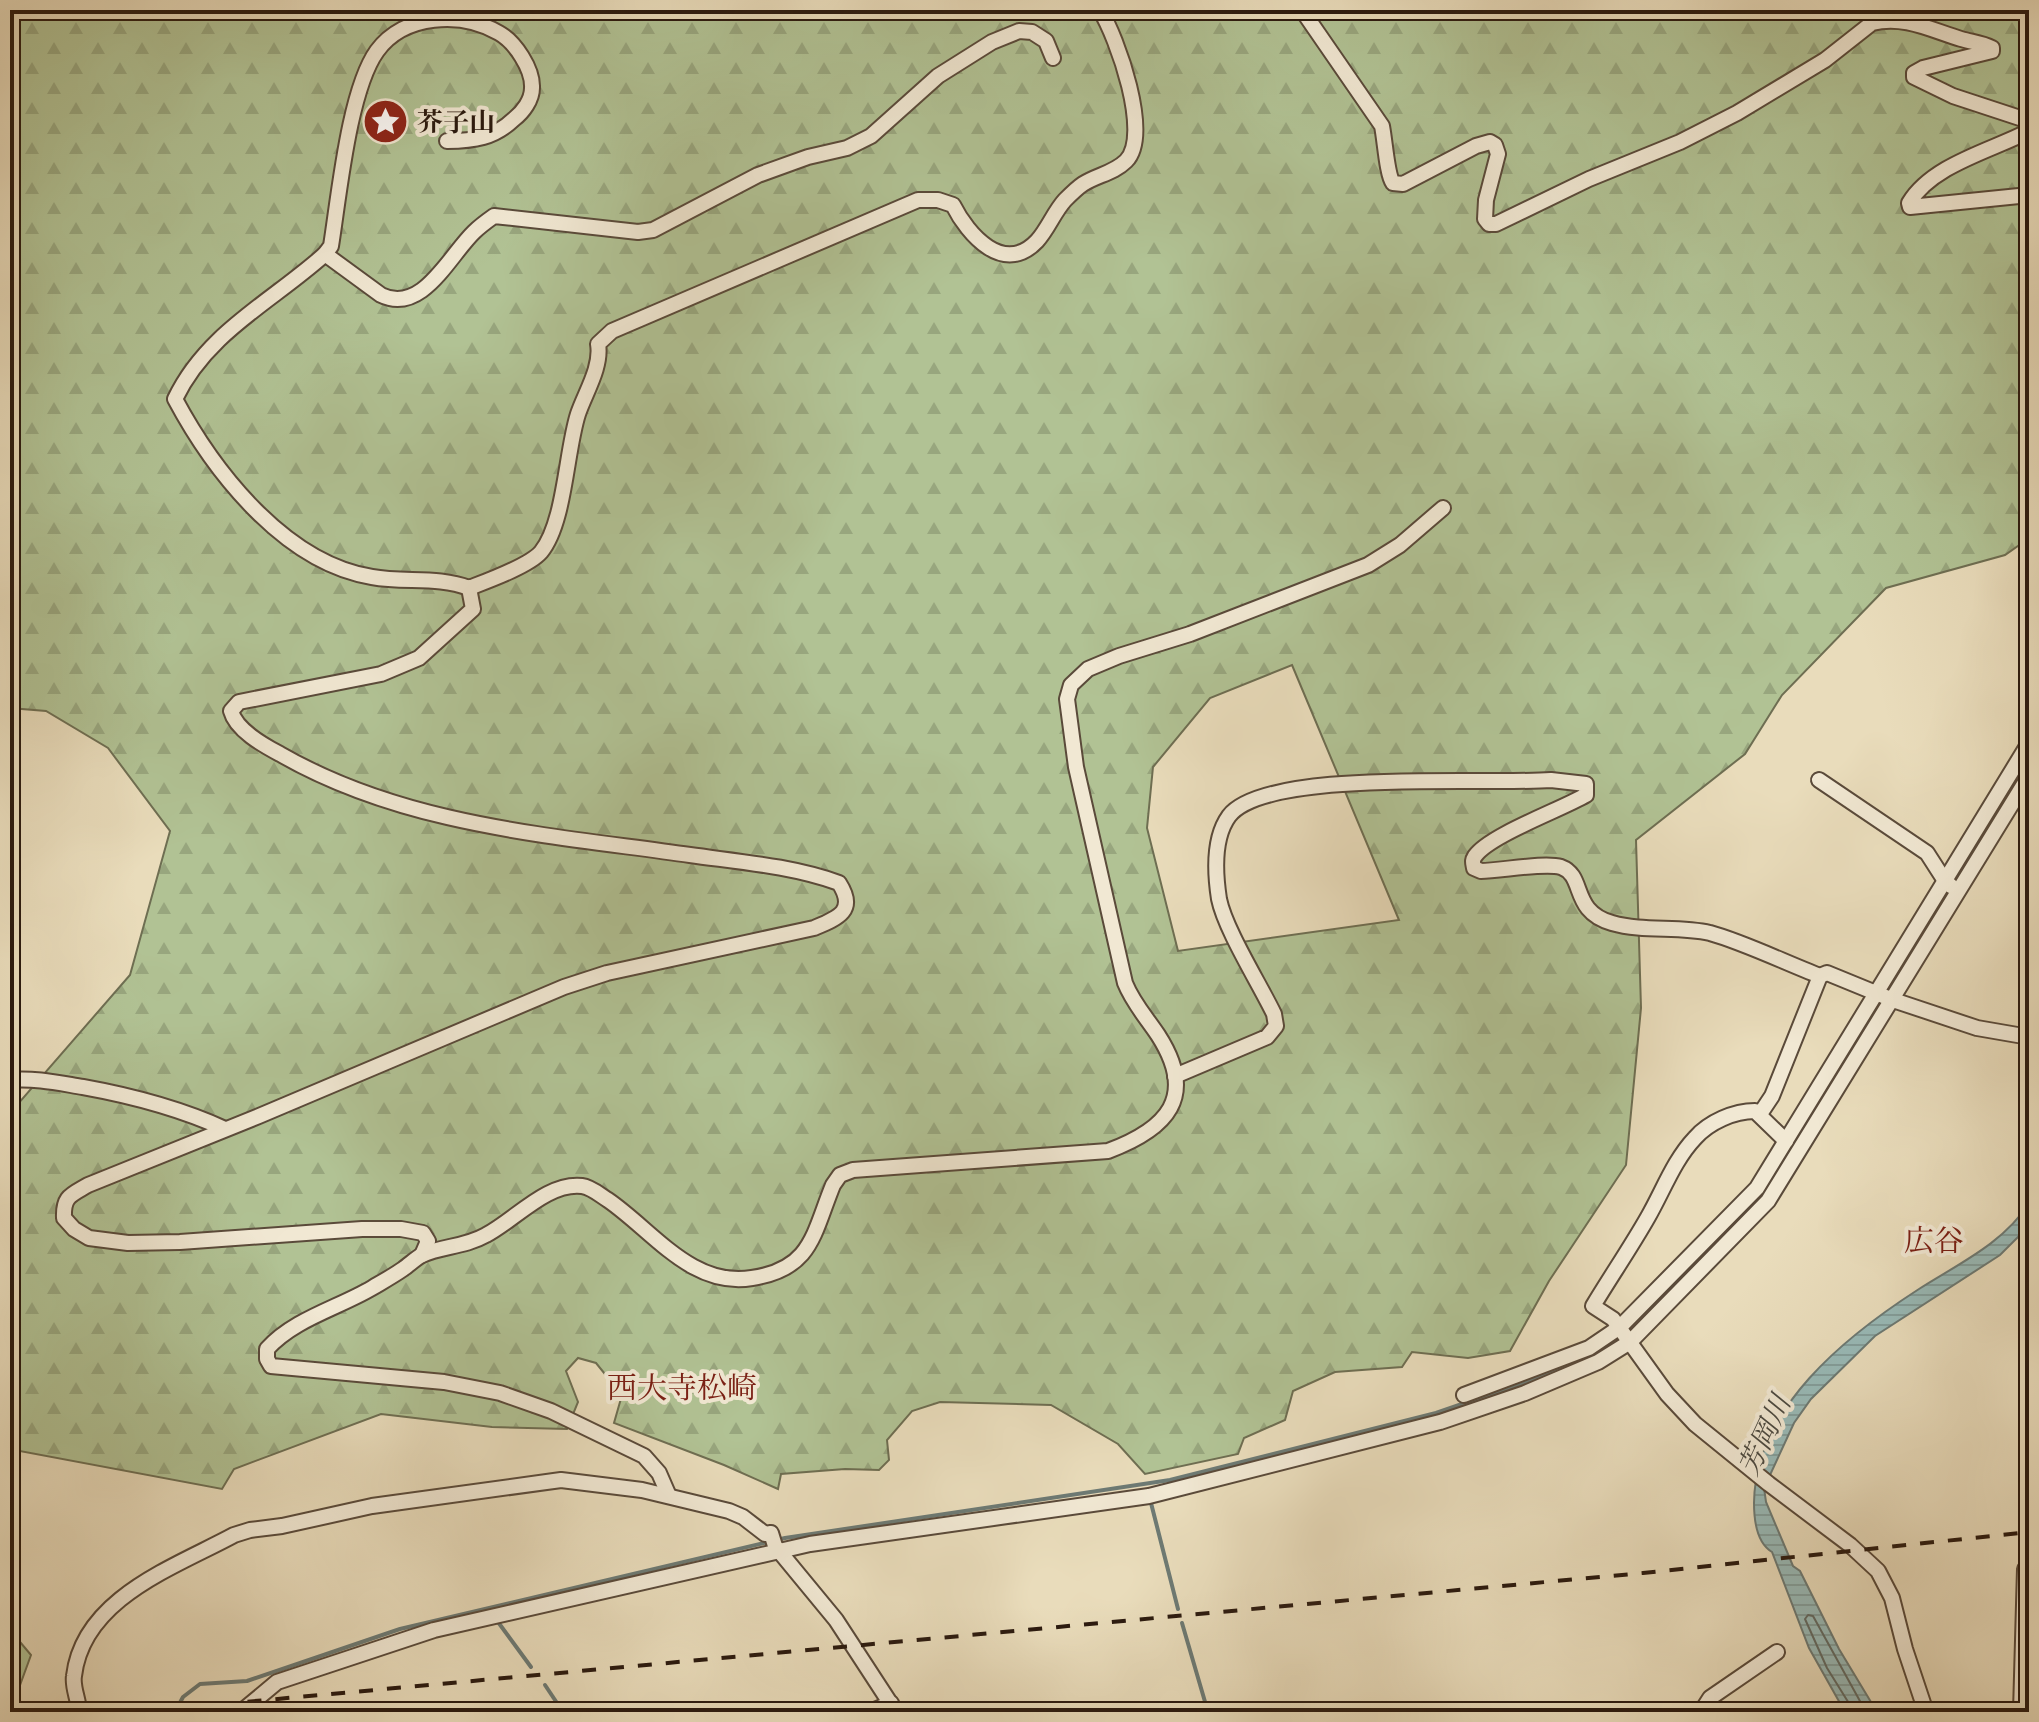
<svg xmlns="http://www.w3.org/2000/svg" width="2039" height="1722" viewBox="0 0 2039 1722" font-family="Cardo,'Noto Serif JP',serif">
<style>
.forest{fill:url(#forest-firs);stroke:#6e6e52;stroke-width:2;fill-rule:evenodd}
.water{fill:url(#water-rules);stroke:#6d7a74;stroke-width:2}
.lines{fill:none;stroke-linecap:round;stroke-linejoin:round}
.shore{stroke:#626a63;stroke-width:2}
.stream{stroke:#6d7a74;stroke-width:4}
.minor-casing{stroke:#5a4a3a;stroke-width:18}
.minor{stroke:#f1e8d3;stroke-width:14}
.rail{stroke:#2b1a0f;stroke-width:4;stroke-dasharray:14 14;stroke-linecap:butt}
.labels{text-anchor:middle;stroke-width:8;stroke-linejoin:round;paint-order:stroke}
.poi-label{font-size:26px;font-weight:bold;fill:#2b1a0f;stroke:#f1e8d3;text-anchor:start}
.water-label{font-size:28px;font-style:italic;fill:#4c4a41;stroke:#f1e8d3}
.quarter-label{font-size:30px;fill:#7a1f14;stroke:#f1e8d3}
</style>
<defs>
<pattern id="forest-firs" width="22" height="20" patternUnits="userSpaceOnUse" patternTransform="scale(2)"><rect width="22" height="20" fill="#b1c294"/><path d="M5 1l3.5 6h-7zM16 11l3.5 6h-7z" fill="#98a67e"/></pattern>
<pattern id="water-rules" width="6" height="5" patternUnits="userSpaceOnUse" patternTransform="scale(2)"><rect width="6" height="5" fill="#99bab7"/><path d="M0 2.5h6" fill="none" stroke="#849f9c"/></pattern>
</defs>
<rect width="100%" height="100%" fill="#e9dcbb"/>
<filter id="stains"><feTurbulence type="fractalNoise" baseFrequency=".0025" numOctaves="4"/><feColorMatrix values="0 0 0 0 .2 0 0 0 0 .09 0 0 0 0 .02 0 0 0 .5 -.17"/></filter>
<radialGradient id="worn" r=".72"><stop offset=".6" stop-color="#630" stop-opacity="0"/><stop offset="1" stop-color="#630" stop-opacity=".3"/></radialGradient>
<g class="forest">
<path d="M10,10H2029V331L2024,375L2025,541L2005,555L1886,588L1782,695L1745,754L1636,840L1641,1008L1626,1165L1549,1281L1510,1351L1468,1358L1412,1352L1402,1367L1335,1372L1293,1391L1285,1420L1244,1438L1238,1454L1145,1474L1118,1444L1051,1405L940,1402L912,1411L887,1440L889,1460L879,1470L845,1469L781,1474L778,1489L724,1465L614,1423L622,1395L596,1363L578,1358L566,1371L578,1402L567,1429L492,1427L381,1414L234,1469L222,1489L20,1451L10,1458V1113L130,975L170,831L108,748L46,711L10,708ZM1292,665L1399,920L1178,951L1147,828L1153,767L1210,698Z"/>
<path d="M10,1630L31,1655L15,1699L28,1711L10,1712Z"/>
</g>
<path class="water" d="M2029,1203V1226L2000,1255L1875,1336L1811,1399L1794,1423L1764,1488L1766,1502L1793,1566L1800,1571L1839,1649L1877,1712H1845L1809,1648L1772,1552C1757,1543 1754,1520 1754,1503C1755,1408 1846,1336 1919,1289C1958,1264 2004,1243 2029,1203Z"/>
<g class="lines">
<path class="shore" d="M1851,1712L1850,1705L1827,1668L1805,1619L1808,1615L1813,1616L1866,1712"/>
<g class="stream">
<path d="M2029,738L2026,695L2029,604"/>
<path d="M1893,978L2029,759"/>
<path d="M1627,1329L1763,1194L1878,1003"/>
<path d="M1595,1352L1617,1337"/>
<path d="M1151,1503L1178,1609"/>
<path d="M498,1622L531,1667"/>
<path d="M1182,1623L1208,1712"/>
<path d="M545,1685L563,1712"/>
<path d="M175,1712L183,1697L200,1684L247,1681L400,1629L785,1538L1170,1480L1436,1413L1520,1384L1572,1362"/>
</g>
<defs>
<g id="minor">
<path d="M1302,10L1382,126C1385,141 1387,175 1393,183L1403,184L1476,146L1490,142L1495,145L1498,154L1486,200L1485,219L1489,224H1496L1589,179L1680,142L1737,113L1825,60L1872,23C1904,15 1931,30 1961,39C1971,42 1982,43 1992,48V51L1923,68L1914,73V77L1953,96L2029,121"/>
<path d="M2029,128L2027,132C1990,151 1932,165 1909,203L1910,207L2029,195"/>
<path d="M447,141C474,141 494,138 514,119C523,112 532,100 532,88C533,69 515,42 499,33C461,11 404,14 377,51C349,90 339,196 331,246L325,254C273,301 207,332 175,399C214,472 285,563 372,577C405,583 438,576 469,588C487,581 529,566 541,552C565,523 566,451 578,414C585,393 602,367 598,344L612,331L918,200H938L953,205C968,235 1004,276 1037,241C1048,229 1054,212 1065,200C1070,195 1077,188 1083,184C1097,175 1114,173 1126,161C1152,135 1117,37 1100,10"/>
<path d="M325,254L381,295C422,315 449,256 474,232C480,226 487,221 494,216L638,232L653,230L758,175L808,157L847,148L871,136L938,76L992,42L1019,31L1032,32L1046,41L1053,58"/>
<path d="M1819,780L1927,853L1945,881L1951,886"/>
<path d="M1175,1076L1267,1037L1276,1026L1274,1014C1259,983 1225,929 1219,899C1215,873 1213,838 1229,816C1266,768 1488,785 1551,780L1586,784V795C1560,810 1490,835 1475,856C1472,861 1473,862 1474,868L1481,871C1500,871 1544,862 1561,867C1586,876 1570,911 1612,923C1643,932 1678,926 1710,933C1743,942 1786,963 1820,976"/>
<path d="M10,1080C36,1078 58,1083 83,1087C133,1096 179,1108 225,1129"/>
<path d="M1760,1114L1772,1096L1820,976L1827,973L1893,1000L1977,1028L2029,1037"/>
<path d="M1786,1141L1755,1111C1734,1111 1709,1122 1695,1138C1674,1160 1663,1191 1648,1217C1631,1247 1611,1276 1593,1306L1613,1319L1667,1394L1695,1424L1769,1484L1850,1545L1878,1571L1892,1598L1905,1649L1926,1712"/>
<path d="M422,1255L428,1241L423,1233L401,1229H362L180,1242L128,1243L89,1238L74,1229L64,1218C63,1196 71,1195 88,1185L259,1116L564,987L607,973L814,928C838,918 857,911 839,883C792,866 740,862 690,855C550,835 405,826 280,754C263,745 236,730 231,711L239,702L381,674L419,658L473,609L469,588"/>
<path d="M1464,1395L1589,1348L1620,1327L1757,1188L2029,743"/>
<path d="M669,1496L659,1473L644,1456L551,1411L500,1393L444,1382L271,1366L267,1359V1349C294,1319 338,1308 372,1288C382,1282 393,1276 403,1269C409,1265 416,1258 422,1255C442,1246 465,1247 486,1235C515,1220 547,1182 582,1186C591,1187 600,1195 608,1200C653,1231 692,1288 752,1278C812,1269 813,1234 833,1185L840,1175L853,1170L1108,1151C1167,1129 1198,1097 1158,1035C1146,1017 1133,1003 1125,983L1076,767L1067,699L1071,685L1088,669L1119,656L1190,634L1368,565L1400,545L1443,508"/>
<path d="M79,1712C79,1700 72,1687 74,1676C83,1598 175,1567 234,1535L250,1530L282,1526L372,1506L561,1480L642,1490L729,1511L743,1517L765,1534L771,1533L775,1546L836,1620L896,1712"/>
<path d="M241,1712L277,1682L434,1630L810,1544L1149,1496L1440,1422L1525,1393L1598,1362L1630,1342L1768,1201L2029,776"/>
<path d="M870,1712L891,1703"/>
<path d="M1701,1712L1710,1698L1777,1652"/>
<path d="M2021,1712L2025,1569"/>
</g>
</defs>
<use href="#minor" class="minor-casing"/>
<use href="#minor" class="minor"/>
<path class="rail" d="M136,1712L1643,1573L2029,1532"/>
</g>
<defs>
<symbol id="sight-disc" viewBox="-11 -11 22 22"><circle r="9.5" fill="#8f2418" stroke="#f1e8d3"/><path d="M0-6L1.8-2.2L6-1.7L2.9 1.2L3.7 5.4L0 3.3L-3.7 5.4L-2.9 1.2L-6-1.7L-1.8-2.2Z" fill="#fff"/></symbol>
</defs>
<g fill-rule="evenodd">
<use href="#sight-disc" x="360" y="96" width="51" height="51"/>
</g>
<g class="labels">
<g class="poi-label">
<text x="417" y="131">芥子山</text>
</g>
<g class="water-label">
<text transform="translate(1764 1435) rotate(-65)" y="10">芳岡川</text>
</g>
<g class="quarter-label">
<text x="1934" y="1251">広谷</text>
<text x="682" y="1398">西大寺松崎</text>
</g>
</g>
<rect width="2039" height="1722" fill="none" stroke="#e9dcbb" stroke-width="40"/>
<rect x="12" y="12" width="2015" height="1698" fill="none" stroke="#2b1a0f" stroke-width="4"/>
<rect x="20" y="20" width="1999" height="1682" fill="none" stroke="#2b1a0f" stroke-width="2"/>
<rect width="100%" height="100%" filter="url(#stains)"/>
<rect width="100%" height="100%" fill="url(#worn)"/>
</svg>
